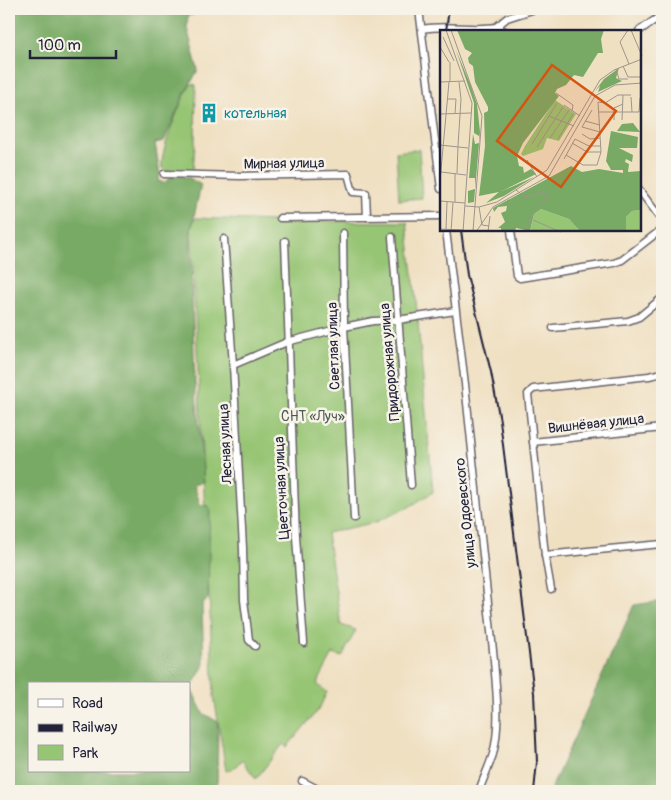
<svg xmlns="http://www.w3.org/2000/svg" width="671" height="800" viewBox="0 0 671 800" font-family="Pangolin,sans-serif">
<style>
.green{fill:#96c573;stroke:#5c7457}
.forest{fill:#78aa65;stroke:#4d6650;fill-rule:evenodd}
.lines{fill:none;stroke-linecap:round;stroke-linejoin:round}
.minor-casing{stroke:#6a646a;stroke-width:9}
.minor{stroke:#fff;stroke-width:6}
.rail{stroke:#22223b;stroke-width:2}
.labels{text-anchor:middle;stroke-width:5;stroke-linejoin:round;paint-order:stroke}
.culture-label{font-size:14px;fill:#0d838f;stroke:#f7f3e8;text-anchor:start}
.street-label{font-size:14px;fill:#22223b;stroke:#f7f3e8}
.park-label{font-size:14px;fill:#4b5b4f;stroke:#f7f3e8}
.inset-road{fill:none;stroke:#9e948c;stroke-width:1}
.view{fill:#d45411;fill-opacity:0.15;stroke:#d45411;stroke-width:2.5}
.inset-edge{fill:none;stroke:#22223b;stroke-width:2.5}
</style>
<rect width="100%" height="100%" fill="#f7f3e8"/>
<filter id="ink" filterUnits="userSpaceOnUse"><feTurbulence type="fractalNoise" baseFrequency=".02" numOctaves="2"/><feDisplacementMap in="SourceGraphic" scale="10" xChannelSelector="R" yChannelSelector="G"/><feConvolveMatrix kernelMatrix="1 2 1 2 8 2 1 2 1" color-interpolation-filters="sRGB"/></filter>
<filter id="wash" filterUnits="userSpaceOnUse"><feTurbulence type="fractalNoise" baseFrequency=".0096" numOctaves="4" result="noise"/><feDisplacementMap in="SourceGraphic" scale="20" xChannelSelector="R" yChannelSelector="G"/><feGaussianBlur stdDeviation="1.12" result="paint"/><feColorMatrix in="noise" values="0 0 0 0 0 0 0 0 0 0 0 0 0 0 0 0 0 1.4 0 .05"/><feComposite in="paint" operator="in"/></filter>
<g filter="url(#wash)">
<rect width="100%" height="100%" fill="#f0e0c2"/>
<g class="green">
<path d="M191,84L196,85L195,143L193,172L166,171L162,168C159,154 182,97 191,84Z"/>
<path d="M419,149L422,198L399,200L396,152Z"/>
<path d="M195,218L275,221L407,222L416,300L433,492L409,507L376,522L327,533L341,625L356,630L342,657L333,654L317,684L327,692L319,709L287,747L283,744L256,779L242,760L232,770L226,771L214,696L191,228Z"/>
</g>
<g class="forest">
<path d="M9,9H194L193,15H188L187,28L198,70L184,95L164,141L155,143L160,175L158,181L164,183L171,176L188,177L201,185L190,234L195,383L204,482L194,485L200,504L210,507L208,598L202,606L204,665L191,688L203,713L218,722L217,791H9ZM29,684H189V771H29Z"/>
<path d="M662,601V791H550L634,605Z"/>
</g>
</g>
<g filter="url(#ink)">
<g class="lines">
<defs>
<g id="minor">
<path d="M419,9L441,189"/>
<path d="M655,9L662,18"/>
<path d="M422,29C447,24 471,31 496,27"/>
<path d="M505,31L496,27L507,18L535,9"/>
<path d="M639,31L662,15"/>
<path d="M164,174L240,176L348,174L353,192L366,193L367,217"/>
<path d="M640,191L662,220"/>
<path d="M280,218L441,216"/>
<path d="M446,230L465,384L494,660C496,690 501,724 493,754C489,767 483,779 479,791"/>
<path d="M511,230L517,276L520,278L614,263L622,260L662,229"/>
<path d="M343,233L344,327L354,518"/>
<path d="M392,237L411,485"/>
<path d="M224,239L233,365L243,548L244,600L249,640L255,646"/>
<path d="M285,241L296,537L304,643"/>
<path d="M553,328L628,321L639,317L662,298"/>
<path d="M233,365L287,342L344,327L373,321L398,320L455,311"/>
<path d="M533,442L662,428"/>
<path d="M545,555L662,544"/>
<path d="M551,589L545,555L528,394L533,389L649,376L662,373"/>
<path d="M302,781L321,791"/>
</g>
</defs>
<use href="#minor" class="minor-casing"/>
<use href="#minor" class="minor"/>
<g class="rail">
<path d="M446,31L449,9"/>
<path d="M461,230L467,275L491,372L500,421L534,693L537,762L534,791"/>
</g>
</g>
</g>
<defs>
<symbol id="building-bare" viewBox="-9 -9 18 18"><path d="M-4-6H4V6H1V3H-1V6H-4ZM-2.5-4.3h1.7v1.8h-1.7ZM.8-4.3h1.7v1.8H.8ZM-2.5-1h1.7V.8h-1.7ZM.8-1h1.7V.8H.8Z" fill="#0f9aa8" stroke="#f7f3e8" stroke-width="2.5" paint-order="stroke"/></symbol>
</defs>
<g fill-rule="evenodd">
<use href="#building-bare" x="195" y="99" width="28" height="28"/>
</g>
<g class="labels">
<g class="culture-label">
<text x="224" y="118">котельная</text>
</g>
<g class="street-label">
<text transform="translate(284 163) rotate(-1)" y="5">Мирная улица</text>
<text transform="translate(333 346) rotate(-92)" y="5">Светлая улица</text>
<text transform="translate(389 362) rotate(-95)" y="5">Придорожная улица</text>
<text transform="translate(596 423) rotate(-6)" y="5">Вишнёвая улица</text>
<text transform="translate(225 444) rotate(-93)" y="5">Лесная улица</text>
<text transform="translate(281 488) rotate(-93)" y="5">Цветочная улица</text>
<text transform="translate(465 513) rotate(-96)" y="5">улица Одоевского</text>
</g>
<g class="park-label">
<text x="313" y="421">СНТ «Луч»</text>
</g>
</g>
<g transform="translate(440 30)">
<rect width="201" height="201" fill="#f0e0c2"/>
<path d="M115,70L136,84L119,111L107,108L103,119L83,126L81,124L85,116ZM101,179L129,189L140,201L90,202L94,184ZM201,180V201H186V187L192,181Z" fill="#96c573"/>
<path d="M164,0L161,9L163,23H158L143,47L134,45L126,55L117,59L115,63L119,66L83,113L77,126L79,136L83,137L84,143L91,139L96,144L62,161L94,147L64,166L46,173L59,162L39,166L45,116L44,83L48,81V77L35,52L33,36L29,33L28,28L32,23L25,19L17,0ZM16,20L31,56L37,74L40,102L34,172L28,173V161L35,159V148H29L33,104L35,114L39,113V106L34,103V73ZM179,38L176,48L182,51L158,62L160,56L155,61L164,49ZM193,93L200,102L177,101L182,94ZM171,101L198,107L197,118H179L193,125L192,132L186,129L185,132L189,134L188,142L201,141V180L192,181L186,187V201H140L129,189L101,179L94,184L90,201L76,198L75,201H61V198H58L65,192L61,183L66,181L67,176L58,177L54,182L53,178L131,136L142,142L159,139L183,143V140H171L166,131Z" fill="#78aa65"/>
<path class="inset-road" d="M6,0L32,73L23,202M11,0L42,86L33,201M188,0L180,12L189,34M191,0L202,26M3,7L14,31M0,17L9,32M183,36L188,47H202M176,39L179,49H188M0,52L25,51M10,52V32M116,63L133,75L132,81M191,67L192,82M7,69H16L15,84M124,75L140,86M152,80L142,97L160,102M159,82H199L200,68M0,84L31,83M109,86L134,96M174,90V78L183,74M182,90L183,65M145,91L160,95M142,104L150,109L160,108M110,108L129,80M118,109L133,84M132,113L147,122H161M92,114L117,73M0,115L28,118M18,116L21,69L19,52M97,117L123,77M126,125L143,135H157L161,122L158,72L165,73L178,65H191M124,129L135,109L149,116H160M87,130L97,147M1,142L26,145M17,143L18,116M0,151L9,52M76,160L85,167L103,162L109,166L95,181L85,200M0,171L25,173M15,172V143M25,176L39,177L57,172L107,140L160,50L174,40L202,29M39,177L42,195L49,196M93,190L121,202M0,199L23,200M6,199L7,172M11,202L13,172M36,202L53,177L109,146L155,66L175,55L202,53M48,202L50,186"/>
<path class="view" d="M112,35L176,81L121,157L57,111Z"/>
<rect width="201" height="201" class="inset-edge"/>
</g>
<rect width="671" height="800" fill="none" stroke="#f7f3e8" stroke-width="30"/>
<rect x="28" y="682" width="162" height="90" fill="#f7f3e8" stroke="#a29fa3"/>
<rect x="38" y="699" width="25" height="8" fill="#ffffff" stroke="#a29fa3"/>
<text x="72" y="708" font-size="15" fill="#22223b">Road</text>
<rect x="38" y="724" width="25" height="8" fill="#22223b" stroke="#a29fa3"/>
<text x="72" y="732" font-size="15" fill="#22223b">Railway</text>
<rect x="38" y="745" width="25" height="15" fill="#96c573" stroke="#a29fa3"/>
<text x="72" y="758" font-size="15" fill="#22223b">Park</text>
<path d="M30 50v8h86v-8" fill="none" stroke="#22223b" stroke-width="2.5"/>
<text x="38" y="50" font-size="15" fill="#22223b" stroke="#f7f3e8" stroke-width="4" paint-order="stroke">100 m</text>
</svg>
